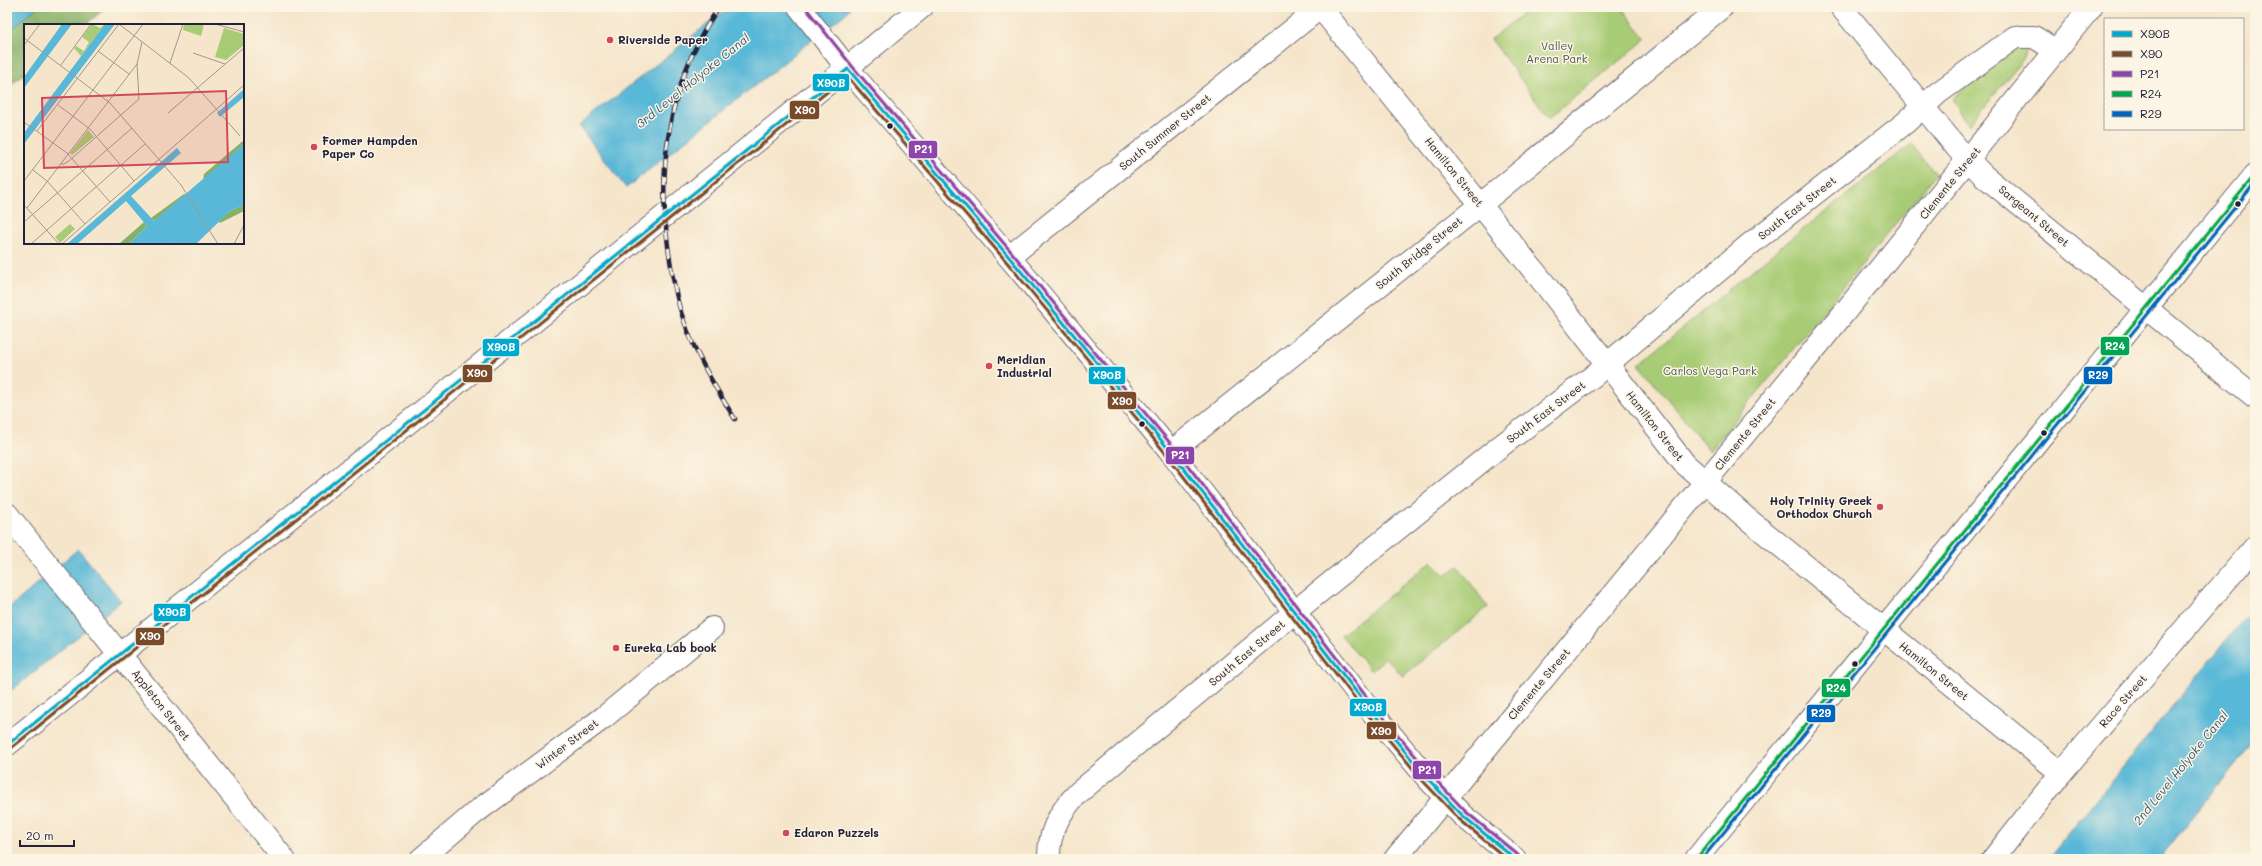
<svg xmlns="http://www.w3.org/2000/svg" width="2262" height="866" viewBox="0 0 2262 866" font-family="Mali,sans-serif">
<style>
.green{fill:#a8cc75;stroke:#657758}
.forest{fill:#86b066;stroke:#546950}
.water{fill:#59b8d7;stroke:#3e6d89}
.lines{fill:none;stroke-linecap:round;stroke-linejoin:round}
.minor-casing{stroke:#6c666d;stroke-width:24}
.major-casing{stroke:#6c666d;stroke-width:24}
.minor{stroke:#fff;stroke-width:22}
.major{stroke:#fff;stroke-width:22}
.rail-casing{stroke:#22223b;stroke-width:4.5}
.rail{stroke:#fcf5e5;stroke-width:3;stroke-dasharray:9;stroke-linecap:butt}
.bus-1-casing{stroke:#fcf5e5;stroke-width:6}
.bus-2-casing{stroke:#fcf5e5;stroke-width:6}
.bus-3-casing{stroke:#fcf5e5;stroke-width:6}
.bus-4-casing{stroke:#fcf5e5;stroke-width:6}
.bus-5-casing{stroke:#fcf5e5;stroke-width:6}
.bus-1{stroke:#00a9ce;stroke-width:3}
.bus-2{stroke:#7a4b2a;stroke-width:3}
.bus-3{stroke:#8e44ad;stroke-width:3}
.bus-4{stroke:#00a651;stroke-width:3}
.bus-5{stroke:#0065bd;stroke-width:3}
.poi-dot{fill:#d1495b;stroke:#fcf5e5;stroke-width:1.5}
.bus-dot{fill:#22223b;stroke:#fcf5e5;stroke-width:1.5}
.labels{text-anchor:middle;stroke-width:3;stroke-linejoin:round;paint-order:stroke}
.poi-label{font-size:11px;font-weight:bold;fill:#22223b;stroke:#fcf5e5;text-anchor:start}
.park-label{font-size:11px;fill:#4a554c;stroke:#fcf5e5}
.street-label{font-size:11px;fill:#22223b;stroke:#fcf5e5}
.water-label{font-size:12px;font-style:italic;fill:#355672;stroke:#fcf5e5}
.inset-road{fill:none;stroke:#a19791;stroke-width:1}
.view{fill:#d1495b;fill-opacity:0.15;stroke:#d1495b;stroke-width:2}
.inset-edge{fill:none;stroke:#22223b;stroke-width:2}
.line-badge{stroke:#fcf5e5;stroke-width:1.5}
.badge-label{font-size:11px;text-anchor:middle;font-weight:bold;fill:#fff}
</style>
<rect width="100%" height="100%" fill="#fcf5e5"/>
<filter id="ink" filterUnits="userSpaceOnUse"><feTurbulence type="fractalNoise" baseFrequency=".025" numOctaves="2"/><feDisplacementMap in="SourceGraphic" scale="8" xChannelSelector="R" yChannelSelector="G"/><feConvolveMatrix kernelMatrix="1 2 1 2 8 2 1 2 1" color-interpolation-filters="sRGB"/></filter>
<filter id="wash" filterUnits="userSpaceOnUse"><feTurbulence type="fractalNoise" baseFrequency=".012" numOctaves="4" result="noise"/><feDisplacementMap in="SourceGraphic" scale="16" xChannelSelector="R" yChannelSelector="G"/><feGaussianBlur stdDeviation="0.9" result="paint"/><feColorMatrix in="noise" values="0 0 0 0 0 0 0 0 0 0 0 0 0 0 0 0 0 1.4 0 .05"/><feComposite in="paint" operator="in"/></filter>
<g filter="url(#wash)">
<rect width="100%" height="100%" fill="#f5e5ca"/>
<g class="green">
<path d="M1531,7H1621L1646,39L1549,118L1491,39Z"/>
<path d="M2025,46L2024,58L1969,125L1952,99L2015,47Z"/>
<path d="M1911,144L1936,174L1710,451L1639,364L1762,262Z"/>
<path d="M1432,561L1445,576L1458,566L1488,607L1403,676L1385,658L1371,671L1341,635Z"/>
</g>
<path class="forest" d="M37,7H107L85,25H25V73L7,88V33Z"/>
<g class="water">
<path d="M7,7H37L7,33Z"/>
<path d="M729,7H850L845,14L626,188L579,126Z"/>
<path d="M78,549L121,601L7,694V610Z"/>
<path d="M2255,605V740L2159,859H2048Z"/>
</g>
</g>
<g filter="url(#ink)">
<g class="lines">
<defs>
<g id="minor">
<path d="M1320,7L1547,287L1685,464L1744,516L2061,773"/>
<path d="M1841,7L1957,148L1983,175L2255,397"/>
<path d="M1009,257L1321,7"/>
<path d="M1171,452L1480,205L1722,7"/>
<path d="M7,514L284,859"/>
<path d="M7,745L567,295L922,7"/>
<path d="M421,859L476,812L603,718L712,628"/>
<path d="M1049,859C1048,832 1060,811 1078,793L1308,601L1498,448L1592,377L1749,245L1905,123L1938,93L2015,37H2034L2055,50"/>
<path d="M1395,859L1818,345L2091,7"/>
<path d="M1993,859L2061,773L2255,547"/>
</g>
<g id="major">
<path d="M799,7L848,69L1009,257L1171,452L1368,707L1428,779L1462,815L1515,859"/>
<path d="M1696,859L2255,175"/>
</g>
</defs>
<use href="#minor" class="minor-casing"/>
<use href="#major" class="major-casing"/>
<use href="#minor" class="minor"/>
<use href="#major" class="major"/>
<defs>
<path id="rail" d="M719,7C670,79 657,162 668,246C671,268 674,288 680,309C692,349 713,384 735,419"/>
</defs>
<use href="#rail" class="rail-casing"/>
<use href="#rail" class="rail"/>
<defs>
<path id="bus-1" d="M7,745L848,69L1009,257L1171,452L1368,707L1428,779L1462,815L1515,859"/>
<path id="bus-2" d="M10,749L847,76L1005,260L1167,455L1364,710L1424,782L1459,819L1507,859"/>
<path id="bus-3" d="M805,7L852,66L1013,254L1175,449L1372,704L1432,776L1465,811L1518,855"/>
<path id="bus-4" d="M1696,859L2255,175"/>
<path id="bus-5" d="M1702,859L2255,183"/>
</defs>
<use href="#bus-1" class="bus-1-casing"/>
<use href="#bus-2" class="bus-2-casing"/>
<use href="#bus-3" class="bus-3-casing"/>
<use href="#bus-4" class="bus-4-casing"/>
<use href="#bus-5" class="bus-5-casing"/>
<use href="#bus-1" class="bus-1"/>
<use href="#bus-2" class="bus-2"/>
<use href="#bus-3" class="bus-3"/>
<use href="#bus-4" class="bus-4"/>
<use href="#bus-5" class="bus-5"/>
</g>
</g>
<g class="poi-dot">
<circle cx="610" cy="40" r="4"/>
<circle cx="314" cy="147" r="4"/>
<circle cx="989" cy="366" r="4"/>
<circle cx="1880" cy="507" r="4"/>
<circle cx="616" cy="648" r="4"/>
<circle cx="786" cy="833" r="4"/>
</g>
<g class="bus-dot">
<circle cx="890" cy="126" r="3.5"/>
<circle cx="2238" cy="204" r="3.5"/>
<circle cx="1142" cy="424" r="3.5"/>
<circle cx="2044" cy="433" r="3.5"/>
<circle cx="1855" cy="664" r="3.5"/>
</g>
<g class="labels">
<g class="poi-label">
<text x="618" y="44">Riverside Paper</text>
<text x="322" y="145">Former Hampden<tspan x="322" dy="13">Paper Co</tspan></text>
<text x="997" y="364">Meridian<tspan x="997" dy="13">Industrial</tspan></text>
<text x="1872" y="505" text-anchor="end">Holy Trinity Greek<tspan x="1872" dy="13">Orthodox Church</tspan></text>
<text x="624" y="652">Eureka Lab book</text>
<text x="794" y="837">Edaron Puzzels</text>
</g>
<g class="park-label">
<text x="1557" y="50">Valley<tspan x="1557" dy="13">Arena Park</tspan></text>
<text x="1710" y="375">Carlos Vega Park</text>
</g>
<g class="street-label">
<text transform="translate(1165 132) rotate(-39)" y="4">South Summer Street</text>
<text transform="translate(1454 172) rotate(51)" y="4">Hamilton Street</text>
<text transform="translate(1950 183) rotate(-51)" y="4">Clemente Street</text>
<text transform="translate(1797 208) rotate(-38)" y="4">South East Street</text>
<text transform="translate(2034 216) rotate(40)" y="4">Sargeant Street</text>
<text transform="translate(1419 253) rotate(-39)" y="4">South Bridge Street</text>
<text transform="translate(1546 412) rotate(-37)" y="4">South East Street</text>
<text transform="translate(1655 426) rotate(52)" y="4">Hamilton Street</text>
<text transform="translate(1745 434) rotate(-51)" y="4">Clemente Street</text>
<text transform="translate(1247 653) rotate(-40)" y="4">South East Street</text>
<text transform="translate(1934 671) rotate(39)" y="4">Hamilton Street</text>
<text transform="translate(1539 684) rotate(-50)" y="4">Clemente Street</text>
<text transform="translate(2123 701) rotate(-49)" y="4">Race Street</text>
<text transform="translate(161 705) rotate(52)" y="4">Appleton Street</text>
<text transform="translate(567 744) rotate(-37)" y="4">Winter Street</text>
</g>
<g class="water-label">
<text transform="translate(693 81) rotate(-39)" y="4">3rd Level Holyoke Canal</text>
<text transform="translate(2181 768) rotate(-51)" y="4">2nd Level Holyoke Canal</text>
</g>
</g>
<g transform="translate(24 24)">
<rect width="220" height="220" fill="#f5e5ca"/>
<path d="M68,0L76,4L81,0L57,32L50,24L52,22L60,27L65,18L58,13ZM160,0H180L177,12L159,6ZM200,4L220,10V21L202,36L191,33ZM64,106L70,113L48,131L46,129ZM46,200L51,205L36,219L31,213Z" fill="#a8cc75"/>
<path d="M220,116V120L179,157L180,150ZM160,170L162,171L133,195L130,197L127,194ZM220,181V187L196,199L195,197L206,187ZM120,198L123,202L105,220H95Z" fill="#86b066"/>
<path d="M38,0H48L0,64V53ZM81,0H91L0,120V109ZM220,65V73L196,93L193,89ZM220,120V181L206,187L172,220H105L123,202L102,177L53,220H43L153,124L157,129L107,172L130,197Z" fill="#59b8d7"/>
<path class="inset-road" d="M95,0L165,54L216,112M191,0L220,8M0,14L86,79L157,161L194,220M0,21L16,0M74,27L105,50M169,29L201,40M146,39L159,0M37,41L67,0M34,81L66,105L110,157M144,89L220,24M0,98L43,129L86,178M13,107L95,0M37,140H40L46,136L115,75L113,40L118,18M9,146L23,157L61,200M0,157L119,0M0,181L35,220M3,184L113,40M0,198L108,104M7,220L121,120M38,220L220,61M210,220L220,201"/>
<path class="view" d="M202,67L204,138L20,144L18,74Z"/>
<rect width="220" height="220" class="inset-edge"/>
</g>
<g class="line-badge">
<rect x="812" y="73" width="38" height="19" rx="4" fill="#00a9ce"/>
<rect x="789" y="100" width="31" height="20" rx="4" fill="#7a4b2a"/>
<rect x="908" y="140" width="30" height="19" rx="4" fill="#8e44ad"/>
<rect x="2100" y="336" width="30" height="20" rx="4" fill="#00a651"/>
<rect x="482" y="338" width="38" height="19" rx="4" fill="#00a9ce"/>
<rect x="462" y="364" width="31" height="19" rx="4" fill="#7a4b2a"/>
<rect x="1088" y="366" width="38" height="19" rx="4" fill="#00a9ce"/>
<rect x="2083" y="366" width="30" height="19" rx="4" fill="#0065bd"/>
<rect x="1107" y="391" width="30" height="19" rx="4" fill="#7a4b2a"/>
<rect x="1165" y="446" width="30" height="19" rx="4" fill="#8e44ad"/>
<rect x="153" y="603" width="38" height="19" rx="4" fill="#00a9ce"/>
<rect x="135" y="627" width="30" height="19" rx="4" fill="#7a4b2a"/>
<rect x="1821" y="678" width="30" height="20" rx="4" fill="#00a651"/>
<rect x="1349" y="698" width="38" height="19" rx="4" fill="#00a9ce"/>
<rect x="1806" y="704" width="30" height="19" rx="4" fill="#0065bd"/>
<rect x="1366" y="721" width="31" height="19" rx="4" fill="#7a4b2a"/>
<rect x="1412" y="760" width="30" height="20" rx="4" fill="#8e44ad"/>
</g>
<g class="badge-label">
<text x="831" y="87">X90B</text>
<text x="805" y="114">X90</text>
<text x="923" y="153">P21</text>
<text x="2115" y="350">R24</text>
<text x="501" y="351">X90B</text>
<text x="477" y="377">X90</text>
<text x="1107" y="379">X90B</text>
<text x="2098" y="379">R29</text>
<text x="1122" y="405">X90</text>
<text x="1180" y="459">P21</text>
<text x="172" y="616">X90B</text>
<text x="150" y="640">X90</text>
<text x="1836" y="692">R24</text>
<text x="1368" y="711">X90B</text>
<text x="1821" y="717">R29</text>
<text x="1381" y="735">X90</text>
<text x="1427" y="774">P21</text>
</g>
<rect width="2262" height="866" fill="none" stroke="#fcf5e5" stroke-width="24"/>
<rect x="2104" y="18" width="140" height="112" fill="#fcf5e5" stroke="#a5a1a1"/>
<rect x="2112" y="31" width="20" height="6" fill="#00a9ce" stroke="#a5a1a1"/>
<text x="2140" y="38" font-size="12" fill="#22223b">X90B</text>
<rect x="2112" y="51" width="20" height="6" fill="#7a4b2a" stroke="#a5a1a1"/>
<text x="2140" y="58" font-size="12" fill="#22223b">X90</text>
<rect x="2112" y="71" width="20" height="6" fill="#8e44ad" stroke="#a5a1a1"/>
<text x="2140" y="78" font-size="12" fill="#22223b">P21</text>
<rect x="2112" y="91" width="20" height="6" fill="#00a651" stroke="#a5a1a1"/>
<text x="2140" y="98" font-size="12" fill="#22223b">R24</text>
<rect x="2112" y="111" width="20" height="6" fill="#0065bd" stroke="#a5a1a1"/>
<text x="2140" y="118" font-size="12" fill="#22223b">R29</text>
<path d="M20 840v6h54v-6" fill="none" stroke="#22223b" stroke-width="2"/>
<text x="26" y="840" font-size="12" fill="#22223b" stroke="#fcf5e5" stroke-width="3" paint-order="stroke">20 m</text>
</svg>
